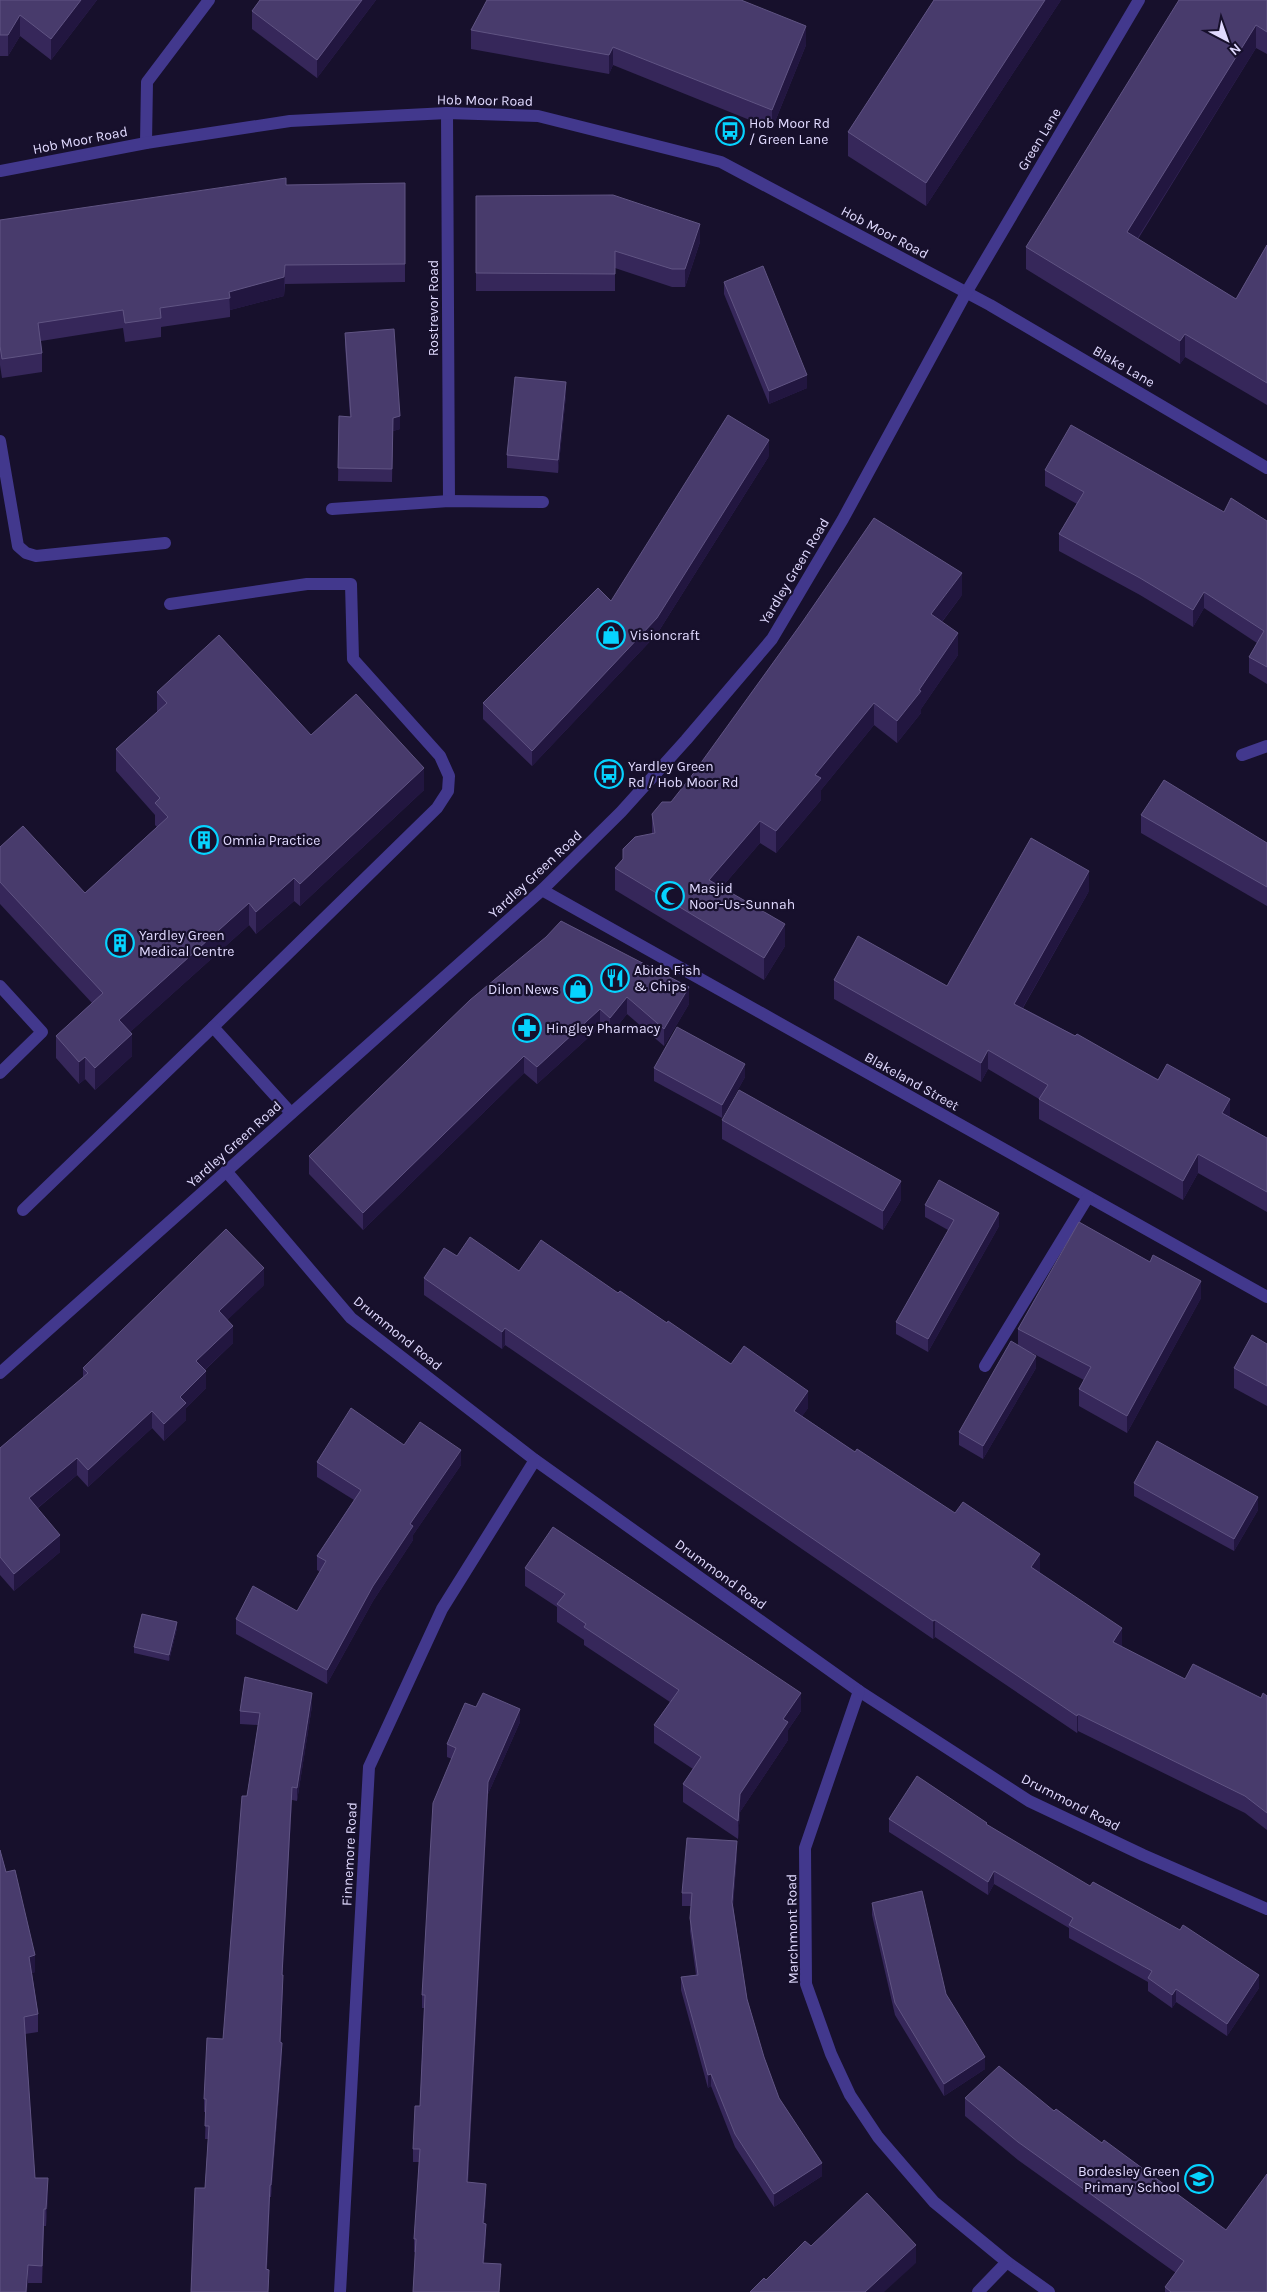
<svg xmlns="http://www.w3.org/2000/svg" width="1267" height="2292" viewBox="0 0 1267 2292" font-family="Karla,sans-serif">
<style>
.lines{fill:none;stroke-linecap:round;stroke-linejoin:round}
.minor{stroke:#42388d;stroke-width:12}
.wall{fill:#36275a}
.shaded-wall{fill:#221640}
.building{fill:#483b6c;stroke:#605483}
.labels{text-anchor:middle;stroke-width:4.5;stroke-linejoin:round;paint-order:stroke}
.street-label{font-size:14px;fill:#e1daff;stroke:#17102c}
.poi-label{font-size:14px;fill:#e1daff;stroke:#17102c;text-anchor:start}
</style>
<rect width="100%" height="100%" fill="#17102c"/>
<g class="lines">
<g class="minor">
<path d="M447,113L449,501"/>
<path d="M146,143L147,82L209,0"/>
<path d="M0,171L146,143L290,121L447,113L538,116L721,162L990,305L1267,468"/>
<path d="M0,441L18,546L26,553L36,556L165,543"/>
<path d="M332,509L449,501L543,502"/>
<path d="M170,604L307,584H351L353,659L440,756L449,776L448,791L437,808L213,1027"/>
<path d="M1242,755L1267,746"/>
<path d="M542,890L1267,1297"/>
<path d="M0,986L42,1032L0,1073"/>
<path d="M226,1171L351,1318L535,1460L859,1691L1029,1801L1143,1855L1267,1909"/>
<path d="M23,1210L213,1027L291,1113"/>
<path d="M985,1366L1088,1197"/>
<path d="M0,1373L542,890L621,812L686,740L772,639L843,519L966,293L1139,0"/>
<path d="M859,1691L805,1848L806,1984L831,2054L850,2095L878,2137L934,2202L1007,2262L1049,2292"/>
<path d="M340,2292L369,1767L442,1609L535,1460"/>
<path d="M978,2292L1007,2262"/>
</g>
</g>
<g class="wall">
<path d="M0,0H97L51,60L20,36L8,56H0Z"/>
<path d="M260,0H376L317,78L252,29V11Z"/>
<path d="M934,0H1061L926,206L848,156V132Z"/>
<path d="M1267,0V54L1256,48L1138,239L1236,299L1267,245V405L1185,357L1180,364L1026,269V247Z"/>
<path d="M471,30L806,45L772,129L613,65L609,74L471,49Z"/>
<path d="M405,183V282L285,284L284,296L230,310V317L161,327V337L125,342L123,328L41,341L42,353V372L2,378L0,365V220L286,185Z"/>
<path d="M476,196L700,242L685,287H672L615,268V291H476Z"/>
<path d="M724,282L807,388L769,404L724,294Z"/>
<path d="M345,333L400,429L393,431L392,482L338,481L339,416L350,417L345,345Z"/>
<path d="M566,395L558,473L507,468V455Z"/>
<path d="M769,456L657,634L532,766L483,719V703L611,601Z"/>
<path d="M1045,470L1224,512L1267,521V684L1249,673V657L1257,643L1204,608L1193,627L1140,595L1059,551V534L1077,504L1045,486Z"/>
<path d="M962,595L942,622L958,655L921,709V713L897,743L874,725L821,790V800L776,853L760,843L722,887L785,946L764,980L615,890V868L652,834V814L671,802Z"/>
<path d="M157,692L311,735L424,790L300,906L294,901L256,934L249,925L130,1032L132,1056L95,1090L85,1079L79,1084L56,1058V1036L92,1003L0,904V847L85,893L157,827L155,825V815L116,771V749L157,712Z"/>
<path d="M1141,815L1267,843V906L1141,833Z"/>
<path d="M1089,891L1023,1008L1230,1117L1267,1138V1212L1198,1173L1183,1200L1039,1119V1099L988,1069L981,1082L834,999V980L947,986Z"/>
<path d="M546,937L689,1004L664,1046L627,1014L610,1035L600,1027L537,1084L524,1073L363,1230L309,1174V1156Z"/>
<path d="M654,1068L745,1077L722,1118L654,1081Z"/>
<path d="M722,1120L901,1200L883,1230L722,1139Z"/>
<path d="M925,1205L999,1226L928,1352L896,1334V1322L948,1230L925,1217Z"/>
<path d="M457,1256L618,1293L731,1364L808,1408L802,1416L855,1452L1040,1571L1039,1573L1122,1645V1647L1185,1679L1261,1698L1267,1696V1830L1245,1813L1078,1731L1077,1733L935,1637L933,1639L505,1345L502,1349L424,1295V1278Z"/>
<path d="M264,1285L227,1320L233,1343L205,1370L206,1388L186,1408V1420L164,1441L152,1428L88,1487L77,1475L38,1508L60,1552L14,1591L0,1575V1448L83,1378V1368Z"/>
<path d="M1201,1298L1127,1433L1079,1406V1389L1084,1380L1032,1353L1036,1368L983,1459L959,1445V1432L1018,1345V1329Z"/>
<path d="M1267,1344V1406L1234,1388V1368Z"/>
<path d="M404,1445L461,1465L413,1535V1540L373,1601L327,1684L236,1634V1619L297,1611L320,1572L317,1570V1556L354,1500L317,1477V1462Z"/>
<path d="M1134,1483L1258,1510L1234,1551L1134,1496Z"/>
<path d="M525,1568L801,1711L788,1730V1740L740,1812L738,1839L683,1802V1784L693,1769L654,1743V1725L670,1702L584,1645V1640L557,1622V1607L525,1586Z"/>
<path d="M177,1628L169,1661L134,1653V1647Z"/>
<path d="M312,1706L297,1801L292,1800L282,1975L283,1988L280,2042L282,2055L271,2197H270L267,2269L268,2292L205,2188L208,2139H205L206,2112H204V2099L223,2039L247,1796L258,1725L240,1724V1711Z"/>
<path d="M476,1707L520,1722L488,1794L468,2183L486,2197L484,2224L486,2237L484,2263L501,2277L414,2252V2239L419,2162H413V2149L420,2106L424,2008H422V1995L452,1759L447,1757V1744Z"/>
<path d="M889,1819L987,1825L1259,1988L1227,2036L1176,2002L1172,2008L1148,1991V1982L1069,1938V1928L994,1884L988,1895L889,1832Z"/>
<path d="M0,1850L35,1972L32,1973L38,2014V2032L25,2034L35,2178L48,2195L46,2226H44L42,2283H28Z"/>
<path d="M737,1854L733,1906L747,1999L764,2057L779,2098L822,2176L774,2207L735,2147L711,2086L708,2088L681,1990V1977L696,1975L690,1931L691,1906H682V1893Z"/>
<path d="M872,1903L946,1994L985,2069L944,2096L895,2015L872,1915Z"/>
<path d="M965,2098L1267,2292H1165V2287L1176,2273L1018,2160L965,2116Z"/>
</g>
<g class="shaded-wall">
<path d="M81,0H97L51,60V39Z"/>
<path d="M362,0H376L317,78V60Z"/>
<path d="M1045,0H1061L926,206V183Z"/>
<path d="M20,15V36L8,56V35Z"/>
<path d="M1256,25V48L1127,255V232Z"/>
<path d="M806,26V45L772,129V110Z"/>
<path d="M613,47V65L609,74V55Z"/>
<path d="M700,224V242L685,287V269Z"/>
<path d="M285,265L284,296L230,310L229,292Z"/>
<path d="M1185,334V357L1180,364V341Z"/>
<path d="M807,375V388L769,404V391Z"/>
<path d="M566,382V395L558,473V460Z"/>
<path d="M400,416V429L393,431L392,482L393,418Z"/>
<path d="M769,440V456L657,634L532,766V751Z"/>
<path d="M962,573V595L931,636V614Z"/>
<path d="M1204,592V608L1193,627V610Z"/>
<path d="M958,633V655L921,709V713L897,743V721Z"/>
<path d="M874,703V725L821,790V800L776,853V831L815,775Z"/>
<path d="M424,768V790L300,906V884Z"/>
<path d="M760,821V843L709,902V880Z"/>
<path d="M1089,871V891L1014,1023V1004Z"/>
<path d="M294,878V901L256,934V912Z"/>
<path d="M249,903V925L119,1042V1020Z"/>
<path d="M785,924V946L764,980V958Z"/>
<path d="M689,987V1004L664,1046V1029Z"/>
<path d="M627,997V1014L610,1035V1018Z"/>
<path d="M600,1009V1027L537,1084V1067Z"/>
<path d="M132,1034V1056L95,1090V1068Z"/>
<path d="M988,1050V1069L981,1082V1063Z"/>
<path d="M524,1056V1073L363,1230V1213Z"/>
<path d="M85,1057V1079L79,1084V1062Z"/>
<path d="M745,1064V1077L722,1118V1105Z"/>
<path d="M1230,1099V1119L1222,1113Z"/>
<path d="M1198,1154V1173L1183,1200V1181Z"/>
<path d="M901,1181V1200L883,1230V1211Z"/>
<path d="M999,1213V1226L928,1352V1339Z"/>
<path d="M264,1268V1285L219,1328V1311Z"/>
<path d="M1201,1281V1298L1127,1433V1416Z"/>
<path d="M233,1326V1343L196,1378V1361Z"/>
<path d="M505,1328V1345L502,1349V1332Z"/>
<path d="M1036,1356V1368L983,1459V1446Z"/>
<path d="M206,1371V1388L186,1408V1420L164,1441V1424L180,1397Z"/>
<path d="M808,1391V1408L794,1428V1411Z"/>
<path d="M152,1411V1428L88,1487V1470Z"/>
<path d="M461,1450V1465L413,1535V1540L373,1601L327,1684V1670L373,1586L410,1524Z"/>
<path d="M77,1458V1475L29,1515V1498Z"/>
<path d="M1258,1497V1510L1234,1551V1539Z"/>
<path d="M60,1535V1552L14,1591V1574Z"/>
<path d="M1040,1554V1571L1031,1585V1567Z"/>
<path d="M935,1620V1637L933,1639V1621Z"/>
<path d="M177,1622V1628L169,1661V1655Z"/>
<path d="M1122,1628V1645L1113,1659V1642Z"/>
<path d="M312,1693V1706L297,1801V1788Z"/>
<path d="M801,1693V1711L788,1730V1740L740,1812L738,1839V1821L740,1794L783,1719Z"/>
<path d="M520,1709V1722L488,1794L467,2195V2182L488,1782Z"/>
<path d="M1078,1714V1731L1077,1733V1716Z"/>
<path d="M292,1787V1800L282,1988V1975Z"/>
<path d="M737,1841V1854L732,1914V1902Z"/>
<path d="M994,1871V1884L988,1895V1882Z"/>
<path d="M35,1955V1972L29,1974V1957Z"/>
<path d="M283,1975V1988L280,2055V2042Z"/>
<path d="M1259,1975V1988L1227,2036V2024Z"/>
<path d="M1176,1989V2002L1172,2008V1995Z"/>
<path d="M282,2043V2055L271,2197V2185Z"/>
<path d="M985,2057V2069L944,2096V2084Z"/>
<path d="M711,2074V2086L708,2088V2075Z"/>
<path d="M822,2163V2176L774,2207V2194Z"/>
<path d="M48,2178V2195L46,2226V2209Z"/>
<path d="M486,2184V2197L483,2236V2223Z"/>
<path d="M270,2185V2197L266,2282V2269Z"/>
<path d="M486,2224V2237L483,2275V2263Z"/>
<path d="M916,2245V2263L884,2292H865Z"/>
<path d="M28,2265V2283L27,2292H26Z"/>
</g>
<g class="building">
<path d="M0,0H81L51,39L20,15L8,35H0Z"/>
<path d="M260,0H362L317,60L252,11Z"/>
<path d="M487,0H741L806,26L772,110L613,47L609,55L471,30Z"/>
<path d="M934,0H1045L926,183L848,132Z"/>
<path d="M1179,0H1267V32L1256,25L1127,232L1236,299L1267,245V383L1185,334L1180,341L1026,247Z"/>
<path d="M286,178V185L405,183V264L285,265L284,277L229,292L230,298L160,308L161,318L125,323L123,310L38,323L42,353L2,359L0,346V220Z"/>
<path d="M613,195L700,224L685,269H672L615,251V274L476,273V196Z"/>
<path d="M763,266L807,375L769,391L724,282Z"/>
<path d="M394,329L400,416L393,418L392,469L338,468L339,416L351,417L345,333Z"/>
<path d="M515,377L566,382L558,460L507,455Z"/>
<path d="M728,415L769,440L657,618L532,751L483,703L598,588L611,601Z"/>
<path d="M1071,425L1224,512L1231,498L1267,521V667L1249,657L1264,631L1204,592L1193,610L1140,578L1059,534L1084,492L1045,470Z"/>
<path d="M874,518L962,573L931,614L958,633L919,690L921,691L897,721L874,703L815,775L821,778L776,831L760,821L709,880L785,924L764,958L615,868L623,859V849L635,837L655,833L652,814L662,802H671L690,778L801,624Z"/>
<path d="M219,635L311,735L356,694L424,768L300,884L294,878L256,912L249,903L119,1020L132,1034L95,1068L85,1057L79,1062L56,1036L103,993L0,882V847L23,826L85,893L168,817L155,803L160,798L116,749L167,703L157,692Z"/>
<path d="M1164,780L1267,843V887L1141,815Z"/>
<path d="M1031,838L1089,871L1014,1004L1075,1036L1077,1034L1158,1080L1167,1064L1230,1099L1222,1113L1267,1138V1192L1198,1154L1183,1181L1039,1099L1048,1085L988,1050L981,1063L834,980L858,936L947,986Z"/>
<path d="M561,921L689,987L664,1029L627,997L610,1018L600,1009L537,1067L524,1056L363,1213L309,1156L470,1000L546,937Z"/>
<path d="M677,1027L745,1064L722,1105L654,1068Z"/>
<path d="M739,1090L901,1181L883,1211L722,1120Z"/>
<path d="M939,1180L999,1213L928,1339L896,1322L954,1220L925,1205Z"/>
<path d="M1079,1222L1150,1262L1153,1255L1201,1281L1127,1416L1079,1389L1091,1367L1018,1329Z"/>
<path d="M226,1229L264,1268L219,1311L233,1326L196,1361L206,1371L180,1397L186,1403L164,1424L152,1411L88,1470L77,1458L29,1498L60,1535L14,1574L0,1557V1448L88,1373L83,1368Z"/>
<path d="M470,1237L519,1271L541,1240L618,1293L620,1291L667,1323L668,1321L731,1364L744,1346L808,1391L794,1411L855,1452L857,1449L955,1513L963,1502L1040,1554L1031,1567L1122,1628L1113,1642L1185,1679L1193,1664L1261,1698L1263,1693L1267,1696V1813L1245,1796L1078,1714L1077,1716L935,1620L933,1621L505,1328L502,1332L424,1278L444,1248L457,1256Z"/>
<path d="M1252,1335L1267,1344V1386L1234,1368Z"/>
<path d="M1011,1341L1036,1356L983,1446L959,1432Z"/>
<path d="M351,1408L404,1445L420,1422L461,1450L410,1524L413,1526L373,1586L327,1670L236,1619L253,1586L297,1611L326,1561L317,1556L361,1490L317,1462Z"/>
<path d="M1157,1441L1258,1497L1234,1539L1134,1483Z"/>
<path d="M553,1527L801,1693L783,1719L788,1722L740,1794L738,1821L683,1784L701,1757L654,1725L679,1690L584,1627L586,1624L557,1604L565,1594L525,1568Z"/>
<path d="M142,1614L177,1622L169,1655L134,1647Z"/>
<path d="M245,1677L312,1693L297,1788L292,1787L282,1975H283L280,2042L282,2043L271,2185H270L266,2269L269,2270L268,2292H191L195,2188H205L209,2126H205L206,2099H204L207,2038L223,2039L242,1796H247L260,1713L240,1711Z"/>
<path d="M483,1693L520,1709L488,1782L467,2182L486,2184L483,2223L486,2224L483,2263L501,2264L499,2292H413L416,2239H414L420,2149H413L415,2106H420L425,1995H422L433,1803L456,1748L447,1744L465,1703L476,1707Z"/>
<path d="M917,1776L987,1823L986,1824L1090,1886L1093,1882L1180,1930L1183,1925L1259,1975L1227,2024L1176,1989L1172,1995L1148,1978L1152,1971L1069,1925L1073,1918L994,1871L988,1882L889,1819Z"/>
<path d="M687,1838L737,1841L732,1902L747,1999L764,2057L779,2098L822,2163L774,2194L735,2134L711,2074L708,2075L681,1977L698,1975L690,1918L692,1893H682Z"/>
<path d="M0,1850L6,1872L15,1870L35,1955L29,1957L38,2014L24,2017L35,2178H48L46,2209H44L42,2266L28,2265L26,2292H0Z"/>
<path d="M922,1891L946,1994L985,2057L944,2084L895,2003L872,1903Z"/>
<path d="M999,2066L1054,2111L1056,2109L1102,2143L1104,2140L1226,2230L1267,2174V2292H1171L1165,2287L1184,2261L1018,2142L965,2098Z"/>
<path d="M867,2193L916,2245L865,2292H750L764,2278L766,2280L805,2241L811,2246Z"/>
</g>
<defs>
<symbol id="bus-ring" viewBox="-11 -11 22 22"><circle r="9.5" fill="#17102c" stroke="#06d3ff" stroke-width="1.5"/><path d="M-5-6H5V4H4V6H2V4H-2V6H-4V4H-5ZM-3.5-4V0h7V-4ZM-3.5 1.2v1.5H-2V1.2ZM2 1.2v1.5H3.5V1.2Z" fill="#06d3ff"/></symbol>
<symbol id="shop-ring" viewBox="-11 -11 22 22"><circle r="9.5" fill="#17102c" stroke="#06d3ff" stroke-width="1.5"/><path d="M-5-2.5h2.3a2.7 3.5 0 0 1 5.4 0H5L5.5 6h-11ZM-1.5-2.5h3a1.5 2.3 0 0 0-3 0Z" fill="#06d3ff"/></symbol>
<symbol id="building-ring" viewBox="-11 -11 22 22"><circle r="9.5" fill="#17102c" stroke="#06d3ff" stroke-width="1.5"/><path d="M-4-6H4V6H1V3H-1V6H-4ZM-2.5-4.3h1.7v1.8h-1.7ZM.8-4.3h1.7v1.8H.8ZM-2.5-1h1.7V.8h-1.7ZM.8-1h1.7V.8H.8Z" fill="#06d3ff"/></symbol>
<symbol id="mosque-ring" viewBox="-11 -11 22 22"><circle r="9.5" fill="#17102c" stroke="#06d3ff" stroke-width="1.5"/><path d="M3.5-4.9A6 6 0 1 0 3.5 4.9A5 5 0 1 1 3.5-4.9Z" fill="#06d3ff"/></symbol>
<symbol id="restaurant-ring" viewBox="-11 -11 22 22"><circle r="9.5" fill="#17102c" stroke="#06d3ff" stroke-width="1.5"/><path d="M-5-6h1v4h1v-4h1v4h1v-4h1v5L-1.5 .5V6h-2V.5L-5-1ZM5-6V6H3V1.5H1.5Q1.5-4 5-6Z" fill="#06d3ff"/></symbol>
<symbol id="pharmacy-ring" viewBox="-11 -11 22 22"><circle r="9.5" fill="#17102c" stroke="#06d3ff" stroke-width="1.5"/><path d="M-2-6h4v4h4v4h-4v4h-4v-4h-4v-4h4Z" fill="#06d3ff"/></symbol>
<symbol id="school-ring" viewBox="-11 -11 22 22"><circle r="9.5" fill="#17102c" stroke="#06d3ff" stroke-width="1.5"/><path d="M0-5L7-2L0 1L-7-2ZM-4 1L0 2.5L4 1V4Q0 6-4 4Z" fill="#06d3ff"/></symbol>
</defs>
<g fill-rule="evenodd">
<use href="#bus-ring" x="714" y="115" width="32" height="32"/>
<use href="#shop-ring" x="595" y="619" width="32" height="32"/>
<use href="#bus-ring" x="593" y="758" width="32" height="32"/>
<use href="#building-ring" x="188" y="824" width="32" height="32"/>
<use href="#mosque-ring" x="654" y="880" width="32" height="32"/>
<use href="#building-ring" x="104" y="927" width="32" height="32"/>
<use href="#restaurant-ring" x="599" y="962" width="32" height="32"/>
<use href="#shop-ring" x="562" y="973" width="32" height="32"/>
<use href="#pharmacy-ring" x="511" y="1012" width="32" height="32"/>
<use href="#school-ring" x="1183" y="2163" width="32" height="32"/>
</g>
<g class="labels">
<g class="street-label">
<text transform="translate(485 100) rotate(1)" y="5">Hob Moor Road</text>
<text transform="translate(1039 139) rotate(-59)" y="5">Green Lane</text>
<text transform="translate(80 140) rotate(-11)" y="5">Hob Moor Road</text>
<text transform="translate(885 232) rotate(28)" y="5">Hob Moor Road</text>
<text transform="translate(433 308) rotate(-90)" y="5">Rostrevor Road</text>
<text transform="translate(1124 366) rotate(30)" y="5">Blake Lane</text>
<text transform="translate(794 571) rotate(-59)" y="5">Yardley Green Road</text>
<text transform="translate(535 874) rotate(-43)" y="5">Yardley Green Road</text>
<text transform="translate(912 1081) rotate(29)" y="5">Blakeland Street</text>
<text transform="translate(234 1144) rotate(-42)" y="5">Yardley Green Road</text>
<text transform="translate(398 1333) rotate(39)" y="5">Drummond Road</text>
<text transform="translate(721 1574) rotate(36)" y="5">Drummond Road</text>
<text transform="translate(1071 1802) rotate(27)" y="5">Drummond Road</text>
<text transform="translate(349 1854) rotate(-87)" y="5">Finnemore Road</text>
<text transform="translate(792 1929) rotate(-91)" y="5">Marchmont Road</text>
</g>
<g class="poi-label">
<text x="749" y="128">Hob Moor Rd<tspan x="749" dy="16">/ Green Lane</tspan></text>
<text x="630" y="640">Visioncraft</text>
<text x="628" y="771">Yardley Green<tspan x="628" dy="16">Rd / Hob Moor Rd</tspan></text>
<text x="223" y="845">Omnia Practice</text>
<text x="689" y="893">Masjid<tspan x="689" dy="16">Noor-Us-Sunnah</tspan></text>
<text x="139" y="940">Yardley Green<tspan x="139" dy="16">Medical Centre</tspan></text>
<text x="634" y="975">Abids Fish<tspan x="634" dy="16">&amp; Chips</tspan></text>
<text x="559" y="994" text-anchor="end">Dilon News</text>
<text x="546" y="1033">Hingley Pharmacy</text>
<text x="1180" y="2176" text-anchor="end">Bordesley Green<tspan x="1180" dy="16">Primary School</tspan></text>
</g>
</g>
<g transform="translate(1227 40) rotate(139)" stroke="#17102c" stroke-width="4" paint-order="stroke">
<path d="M0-4L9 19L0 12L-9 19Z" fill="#e1daff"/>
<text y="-8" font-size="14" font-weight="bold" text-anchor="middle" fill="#e1daff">N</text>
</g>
</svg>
